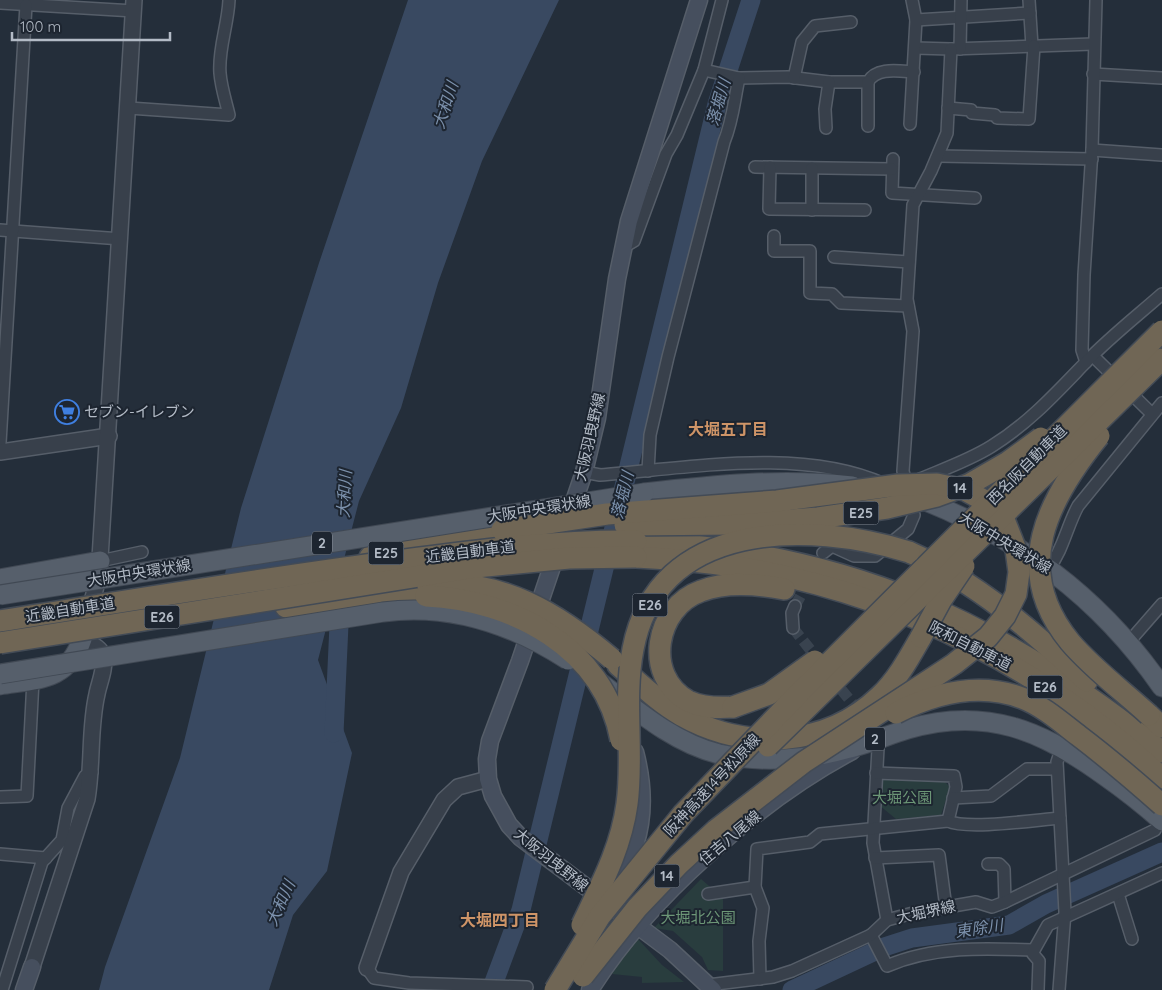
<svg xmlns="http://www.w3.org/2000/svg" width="1162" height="990" viewBox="0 0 1162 990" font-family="Quicksand,'Noto Sans JP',sans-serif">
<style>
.green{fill:#293d3e}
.water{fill:#394961}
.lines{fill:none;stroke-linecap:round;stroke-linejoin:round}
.river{stroke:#394961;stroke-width:19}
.minor-tunnel{stroke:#39434f;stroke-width:11;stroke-dasharray:11 5.5;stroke-linecap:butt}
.minor-casing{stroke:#565e69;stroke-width:14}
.tertiary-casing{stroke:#565e69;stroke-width:18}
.secondary-casing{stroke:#565e69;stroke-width:19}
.primary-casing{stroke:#414954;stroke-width:21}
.motorway-casing{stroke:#434b56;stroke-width:24}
.minor{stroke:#38404b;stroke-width:11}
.tertiary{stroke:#38404b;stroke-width:15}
.secondary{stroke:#464f5e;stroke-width:16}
.primary{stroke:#565f6b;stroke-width:19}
.motorway{stroke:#706655;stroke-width:21}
.primary-bridge-casing{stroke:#414954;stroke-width:21;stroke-linecap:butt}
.motorway-bridge-casing{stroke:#434b56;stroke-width:24;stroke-linecap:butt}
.primary-bridge{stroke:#565f6b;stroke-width:19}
.motorway-bridge{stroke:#706655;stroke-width:21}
.labels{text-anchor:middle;stroke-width:4;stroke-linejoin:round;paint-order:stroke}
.shield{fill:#1d2530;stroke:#868e99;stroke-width:1}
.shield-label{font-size:14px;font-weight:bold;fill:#b3bbc6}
.poi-label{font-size:15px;fill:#b3bbc6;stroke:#1d2530;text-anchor:start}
.street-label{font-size:15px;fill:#b3bbc6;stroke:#1d2530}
.park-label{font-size:15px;fill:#6c9676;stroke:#1d2530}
.water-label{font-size:16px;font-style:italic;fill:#7c91ac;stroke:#1d2530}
.neighbourhood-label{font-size:16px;font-weight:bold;fill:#ce9467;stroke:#1d2530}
</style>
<rect width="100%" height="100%" fill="#242e3a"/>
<g class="green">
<path d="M880,779L943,780L950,787L941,815L896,819L879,805Z"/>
<path d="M701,879L723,898V971L708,970L702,957L673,931L654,928Z"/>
<path d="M637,938L662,965L684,982L642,983V977L612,974Z"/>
</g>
<path class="water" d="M408,0H559L482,161L438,283L401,408L359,501L318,660L352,753L327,871L293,915L269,990H99L105,967L180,758L241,508L319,263Z"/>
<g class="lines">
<g class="river">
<path d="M334,733L340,603"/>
<path d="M491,990L521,910L717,104L751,0"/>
<path d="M792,990L884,947L912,938L1009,925L1046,904L1162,852"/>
</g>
<g class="minor-tunnel">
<path d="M795,606L810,579"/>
<path d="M793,628L820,662"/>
<path d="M831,677L862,715"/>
</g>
<defs>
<g id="minor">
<path d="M1029,0L1032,46"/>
<path d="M0,3L134,11"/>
<path d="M916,20L1030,13"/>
<path d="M915,48L951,49L1093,44"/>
<path d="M960,49L961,0"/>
<path d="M704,70L739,78L788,77L829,82H868C876,67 898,71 914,72"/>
<path d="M1093,74L1162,78"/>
<path d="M794,78L802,42L815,26L851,22"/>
<path d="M868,82V126"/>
<path d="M129,108L229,115C226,102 221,87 220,73C218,49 228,25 229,0"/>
<path d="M948,108L971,110L972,113L995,115L997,118L1029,119L1034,46"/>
<path d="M910,124L916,20L912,0"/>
<path d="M826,128L825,109L829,82"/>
<path d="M1092,150L1162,155"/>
<path d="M938,156L1092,159"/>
<path d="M893,159L892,193L975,198"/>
<path d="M755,167L892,169"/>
<path d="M770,167L769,209L865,210"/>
<path d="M812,210V168"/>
<path d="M0,230L121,239"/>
<path d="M774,236V251H810V293L832,294L841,303L908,306"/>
<path d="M622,248L634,241L666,154L677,135L704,70L722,0"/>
<path d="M834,257L909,262"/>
<path d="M1093,356L1152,414"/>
<path d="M1086,362L1082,350L1084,275L1092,150L1096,0"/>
<path d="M0,443L26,5"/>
<path d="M648,471L650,435L668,357L724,142C733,120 734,101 739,78"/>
<path d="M584,472L600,475C689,468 802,447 884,484"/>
<path d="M920,479C944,469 970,460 992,446C1029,423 1056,393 1086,362C1109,338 1137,316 1162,294"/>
<path d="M823,553L832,546L854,556H875L908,529L914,515L903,471L913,331L907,299L913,205L931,171L947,133L951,49"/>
<path d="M100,561L142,552"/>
<path d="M1049,568C1063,550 1067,526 1078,506L1162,403"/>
<path d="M793,628L792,613L795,606"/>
<path d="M1128,643L1162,604"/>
<path d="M873,730L878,748L873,843L887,920"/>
<path d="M876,773L954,776L956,787L948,821"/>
<path d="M0,797L27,796L33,680"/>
<path d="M953,798L991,796L1027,769H1057"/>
<path d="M0,854L46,858"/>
<path d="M875,858L939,855L946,908"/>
<path d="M988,864H999L1004,869L1005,902"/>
<path d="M708,894L755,887"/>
<path d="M1118,894L1132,939"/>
<path d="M871,935L887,966C933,946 984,948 1034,950"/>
<path d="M367,968L374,978L409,983L527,987"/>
<path d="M760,979L759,941L763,908L755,887L757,849L810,842L820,834L948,821C967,830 1035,820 1060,818"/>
<path d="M708,985L773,977L792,971L871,935L887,920L913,913L976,902L992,907L1005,902L1155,830"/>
<path d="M2,990L42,862L62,840L68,808L85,776L92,772"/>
<path d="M1038,990L1039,961L1033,954L1034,950L1048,925L1162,873"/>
<path d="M1059,990L1065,912L1057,762L1062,747"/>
</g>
<g id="tertiary">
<path d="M0,452L109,436"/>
<path d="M32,967L87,799C93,764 89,728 97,694C99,683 106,668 103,656C101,647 89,643 82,639L99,575L134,0"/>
<path d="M367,968L401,872L444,800L458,787L488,779"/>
</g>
<g id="secondary">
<path d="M699,0L629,221L617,279L597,418L584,472L520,661L490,741L487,759L488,779L493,796L509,825L521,838L670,950L713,990"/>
<path d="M616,883C644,843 647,798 635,752"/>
<path d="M24,990L32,967"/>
<path d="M590,990C646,900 758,801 852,751"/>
</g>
<g id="primary">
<path d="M644,493C713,485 783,478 852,486"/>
<path d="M916,497C1018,537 1099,596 1162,687"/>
<path d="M0,579L100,561"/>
<path d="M597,680C634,708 673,743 719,754C761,763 809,760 850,748C870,743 888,735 908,729C986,706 1043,731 1105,776C1125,790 1144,805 1162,821"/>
<path d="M0,685C38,679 68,681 82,639"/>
</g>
<g id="motorway">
<path d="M636,541C849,553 997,620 1162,752"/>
<path d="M909,552C977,582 1033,632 1087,681"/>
<path d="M370,557L424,543L502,530"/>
<path d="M636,557C674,559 712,562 749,569C903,596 1048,671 1162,778"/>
<path d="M286,607L417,596"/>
<path d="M618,665C638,682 658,702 681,715C745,751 826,748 880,696C897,680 909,658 921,637"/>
<path d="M733,707C718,708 703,708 688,701C643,676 655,607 701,591C727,581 757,584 784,589"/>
<path d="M1149,715L1162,727"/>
</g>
</defs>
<use href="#minor" class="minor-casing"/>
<use href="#tertiary" class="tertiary-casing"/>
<use href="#secondary" class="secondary-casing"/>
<use href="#primary" class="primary-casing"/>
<use href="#motorway" class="motorway-casing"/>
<use href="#minor" class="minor"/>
<use href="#tertiary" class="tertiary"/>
<use href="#secondary" class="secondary"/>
<use href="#primary" class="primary"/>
<use href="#motorway" class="motorway"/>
<defs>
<g id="primary-bridge">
<path d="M0,595L644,493"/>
<path d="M0,674L383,612C450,603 512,624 568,660"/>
</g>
<g id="motorway-bridge">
<path d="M1099,436C1048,499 1010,569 1070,642C1093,669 1123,691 1149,715"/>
<path d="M625,525L737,524L818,518L887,508L937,496L970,484L1008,462L1041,438"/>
<path d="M502,530L607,514L777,501L898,485L937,484L965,490L985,501L1005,522L1016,550L1019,572L1016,594L1005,616L988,637L954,664L804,762L716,830L679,864L637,908L583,976"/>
<path d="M428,586C499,576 560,615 612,659"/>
<path d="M426,596C514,600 604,648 621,740"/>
<path d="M0,621C127,601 253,580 381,563C466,552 550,540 636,541"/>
<path d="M921,637L941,600L964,566"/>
<path d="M0,643L476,567L569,558L636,557"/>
<path d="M733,707L769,694L815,661"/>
<path d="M896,713C935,693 979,682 1022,698C1043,706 1062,723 1079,736C1108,758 1135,781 1162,805"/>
<path d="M768,746L1162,359"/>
<path d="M582,925C601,885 621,848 627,804C634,753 623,700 633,649C658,519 809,521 909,552"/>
<path d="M555,990L600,916L683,814L802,690L1162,331"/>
</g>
</defs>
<use href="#primary-bridge" class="primary-bridge-casing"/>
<use href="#motorway-bridge" class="motorway-bridge-casing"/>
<use href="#primary-bridge" class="primary-bridge"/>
<use href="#motorway-bridge" class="motorway-bridge"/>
</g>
<defs>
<symbol id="supermarket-ring" viewBox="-11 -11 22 22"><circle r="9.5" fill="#1d2530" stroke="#3f7fe0" stroke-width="1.5"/><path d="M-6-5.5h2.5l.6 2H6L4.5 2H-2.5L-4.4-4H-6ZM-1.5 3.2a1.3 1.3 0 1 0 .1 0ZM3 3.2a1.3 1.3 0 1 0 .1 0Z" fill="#3f7fe0"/></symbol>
</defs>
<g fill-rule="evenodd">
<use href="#supermarket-ring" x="53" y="398" width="28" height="28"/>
</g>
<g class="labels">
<g class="shield">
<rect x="947.5" y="476.5" width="25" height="23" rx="4"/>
<rect x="843.5" y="501.5" width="35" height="23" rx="4"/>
<rect x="312" y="531.5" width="20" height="23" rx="4"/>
<rect x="368.5" y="541.5" width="35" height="23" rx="4"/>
<rect x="632.5" y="593.5" width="35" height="23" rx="4"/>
<rect x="144.5" y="605.5" width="35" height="23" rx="4"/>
<rect x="1027.5" y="675.5" width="35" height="23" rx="4"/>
<rect x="865" y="727.5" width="20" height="23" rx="4"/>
<rect x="654.5" y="864.5" width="25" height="23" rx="4"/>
</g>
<g class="shield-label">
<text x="960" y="493">14</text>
<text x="861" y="518">E25</text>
<text x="322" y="548">2</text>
<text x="386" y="558">E25</text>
<text x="650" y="610">E26</text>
<text x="162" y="622">E26</text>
<text x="1045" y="692">E26</text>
<text x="875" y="744">2</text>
<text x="667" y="881">14</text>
</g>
<g class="poi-label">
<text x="84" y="417">セブン-イレブン</text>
</g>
<g class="street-label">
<text transform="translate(590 437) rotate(-77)" y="5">大阪羽曳野線</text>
<text transform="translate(1027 465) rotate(-45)" y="5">西名阪自動車道</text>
<text transform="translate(539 509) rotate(-9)" y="5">大阪中央環状線</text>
<text transform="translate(1005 543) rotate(31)" y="5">大阪中央環状線</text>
<text transform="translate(470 552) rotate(-7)" y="5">近畿自動車道</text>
<text transform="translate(139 573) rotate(-9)" y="5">大阪中央環状線</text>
<text transform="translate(70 610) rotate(-9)" y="5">近畿自動車道</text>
<text transform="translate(970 646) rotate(27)" y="5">阪和自動車道</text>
<text transform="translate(712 785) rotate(-47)" y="5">阪神高速14号松原線</text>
<text transform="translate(730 838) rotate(-40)" y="5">住吉八尾線</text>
<text transform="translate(551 860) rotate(39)" y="5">大阪羽曳野線</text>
<text transform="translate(926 912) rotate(-12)" y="5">大堀堺線</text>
</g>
<g class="park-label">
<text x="902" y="803">大堀公園</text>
<text x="698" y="923">大堀北公園</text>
</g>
<g class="water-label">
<text transform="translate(718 102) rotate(-74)" y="6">落堀川</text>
<text transform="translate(445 105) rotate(-72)" y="6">大和川</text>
<text transform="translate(344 494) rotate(-87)" y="6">大和川</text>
<text transform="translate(622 495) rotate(-76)" y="6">落堀川</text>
<text transform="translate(280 903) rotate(-66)" y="6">大和川</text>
<text transform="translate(979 928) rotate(-8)" y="6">東除川</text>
</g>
<g class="neighbourhood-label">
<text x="728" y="435">大堀五丁目</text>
<text x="500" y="926">大堀四丁目</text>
</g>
</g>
<path d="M12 32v8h158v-8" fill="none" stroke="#b3bbc6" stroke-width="2.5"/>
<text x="20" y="32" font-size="15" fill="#b3bbc6" stroke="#1d2530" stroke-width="4" paint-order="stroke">100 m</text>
</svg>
